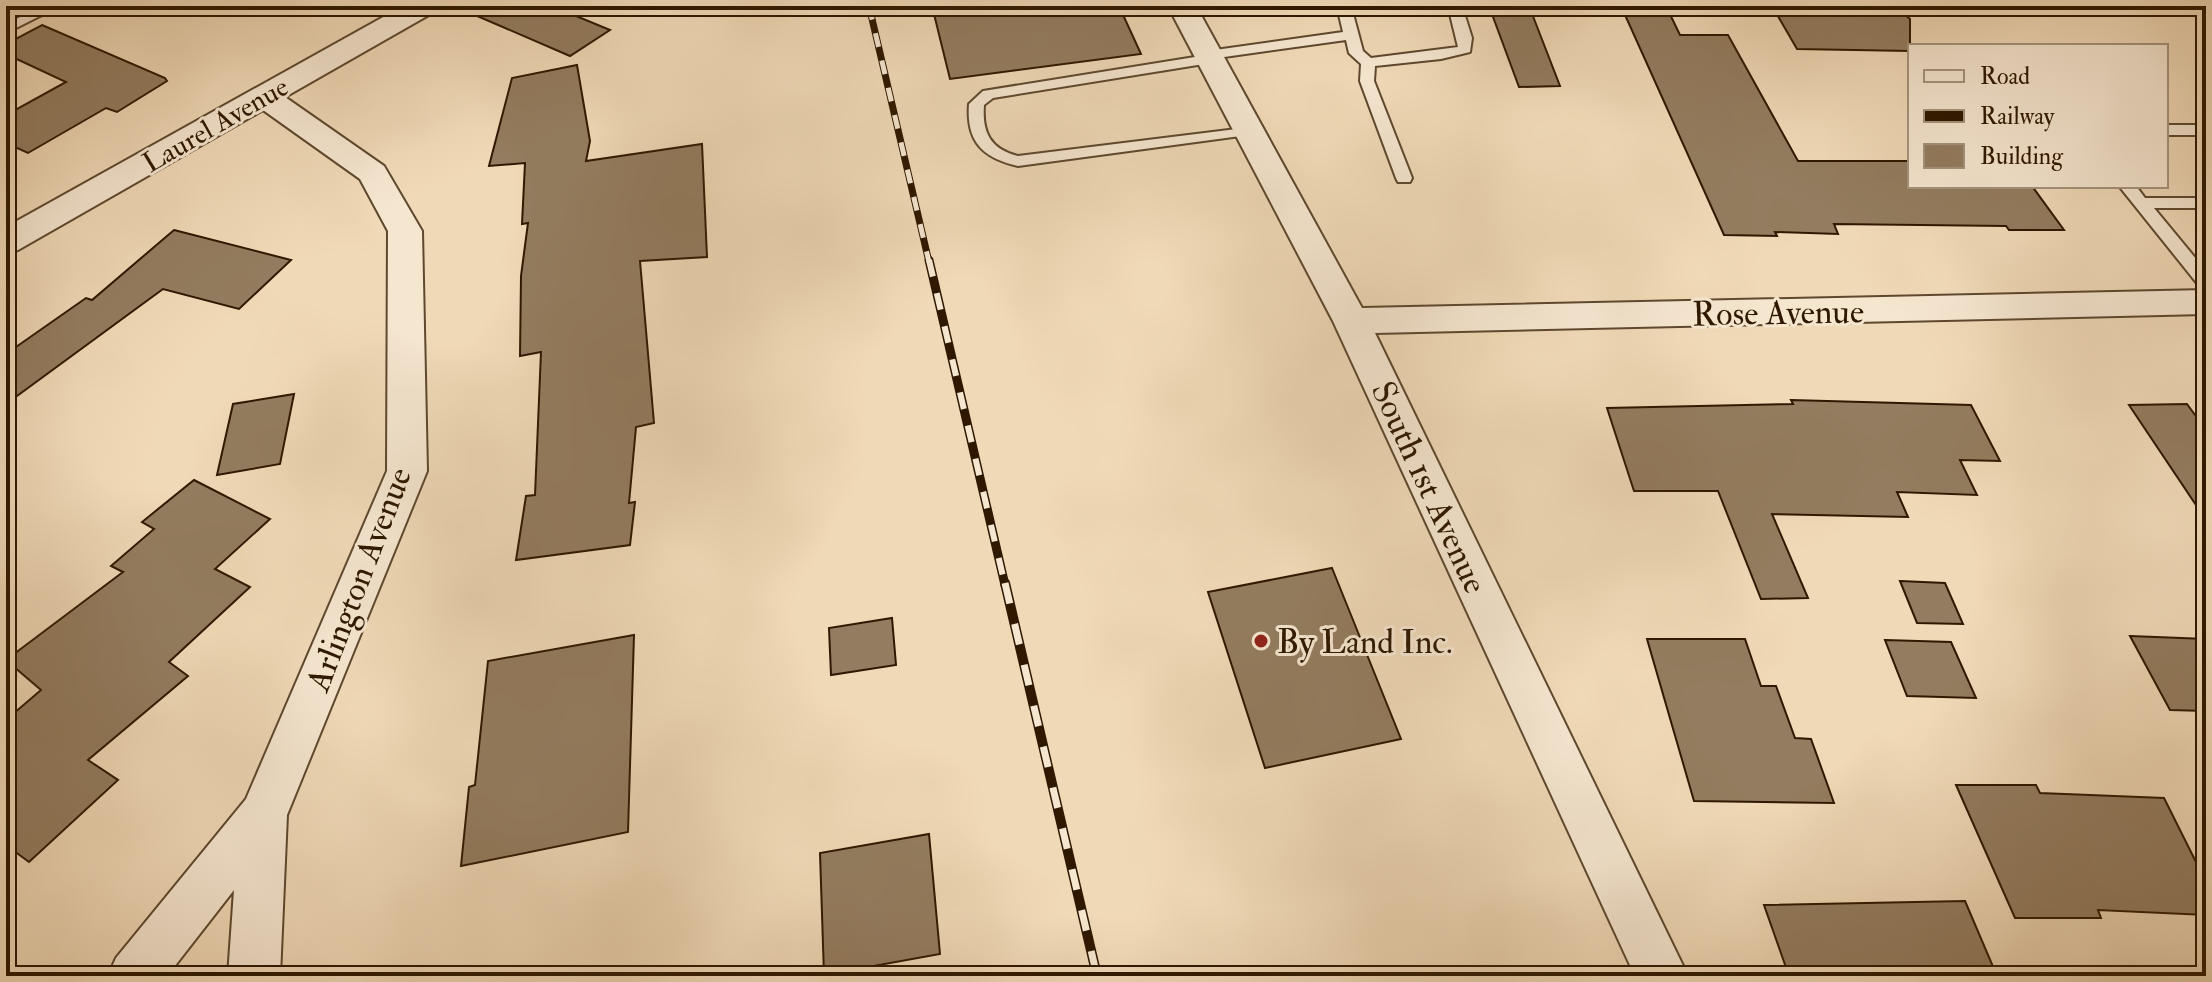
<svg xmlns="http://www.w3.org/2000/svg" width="2212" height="982" viewBox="0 0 2212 982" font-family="'IM FELL Double Pica',serif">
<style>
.building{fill:#937c5f;stroke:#2e1800;stroke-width:2}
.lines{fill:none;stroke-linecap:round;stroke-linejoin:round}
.lane-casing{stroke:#5e482e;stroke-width:4}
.street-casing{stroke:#5e482e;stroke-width:4}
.lane{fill:#f5e6d0;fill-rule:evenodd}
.street{fill:#f5e6d0;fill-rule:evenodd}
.rail-far2-casing{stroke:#2e1800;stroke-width:7}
.rail-far1-casing{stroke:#2e1800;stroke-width:9}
.rail-casing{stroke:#2e1800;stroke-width:10}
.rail-far2{stroke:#f5e6d0;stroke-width:5;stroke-dasharray:14;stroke-linecap:butt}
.rail-far1{stroke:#f5e6d0;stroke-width:6;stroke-dasharray:17;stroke-linecap:butt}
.rail{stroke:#f5e6d0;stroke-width:7;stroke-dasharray:21;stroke-linecap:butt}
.poi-dot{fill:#8f2418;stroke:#f5e6d0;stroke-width:3}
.labels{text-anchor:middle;stroke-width:6;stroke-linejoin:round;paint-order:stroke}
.far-street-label{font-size:28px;fill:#2e1800;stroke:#f5e6d0}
.street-label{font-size:34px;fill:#2e1800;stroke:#f5e6d0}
.poi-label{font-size:34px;fill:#2e1800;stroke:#f5e6d0;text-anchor:start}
</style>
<rect width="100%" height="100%" fill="#f0d9b7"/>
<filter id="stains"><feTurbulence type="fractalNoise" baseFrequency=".0025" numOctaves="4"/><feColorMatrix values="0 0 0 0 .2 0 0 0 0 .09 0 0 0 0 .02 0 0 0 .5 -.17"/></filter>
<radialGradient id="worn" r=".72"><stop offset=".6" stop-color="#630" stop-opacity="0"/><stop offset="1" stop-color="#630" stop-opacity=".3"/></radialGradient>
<g class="building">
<path d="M454,6H552L610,30L570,56Z"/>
<path d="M932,6H1119L1141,54L950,79Z"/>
<path d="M1489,6H1529L1560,86L1519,87Z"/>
<path d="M1621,6H1666L1680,35H1728L1798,161H1910V186H2032L2064,230H2009L2006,226L1834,224L1838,234L1775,232L1777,236L1724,235Z"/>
<path d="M1772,6H1894L1910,19V51L1797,49Z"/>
<path d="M42,25L165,78L167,81L117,112L106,108L28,153L6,143V115L66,82L6,54V44Z"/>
<path d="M577,65L590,141L586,161L702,144L707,257L640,261L654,423L636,427L629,503L635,502L630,545L516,560L526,496L535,495L541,352L520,356L521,276L528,223L522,224L525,163L489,166L512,78Z"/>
<path d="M174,230L291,260L239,309L163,289L6,404V354L86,298L92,300Z"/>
<path d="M294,394L280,464L217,475L233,404Z"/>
<path d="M1791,400L1971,405L2000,461L1960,460L1977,495L1897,492L1908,517L1772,514L1808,598L1761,599L1718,491H1634L1607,408L1793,404Z"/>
<path d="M2187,404L2206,430V520L2129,405Z"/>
<path d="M194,480L270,519L215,569L250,587L169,662L188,676L88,760L118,780L29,862L6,845V720L41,690L6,660L123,572L111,566L154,529L142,522Z"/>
<path d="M1332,568L1401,739L1265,768L1208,592Z"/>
<path d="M1900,581L1945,583L1963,624L1917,623Z"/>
<path d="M892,618L896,665L831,675L829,628Z"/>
<path d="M634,635L628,832L461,866L469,787L475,785L488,661Z"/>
<path d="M2130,636L2206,639V711L2170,710Z"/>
<path d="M1647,639H1745L1761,686H1776L1795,738L1811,739L1834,803L1694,801Z"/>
<path d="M1885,640L1951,642L1976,698L1907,696Z"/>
<path d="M1956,785H2036L2040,793L2164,798L2206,882V915L2098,910L2101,918H2015Z"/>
<path d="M929,834L940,954L824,975L820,853Z"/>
<path d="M1965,901L1997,976H1789L1764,905Z"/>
</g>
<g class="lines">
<defs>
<g id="lane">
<path d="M42,6H60L6,33V24Z"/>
<path d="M1337,6H1351L1363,51L1371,58L1458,47L1448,6H1462L1472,38L1470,52L1441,59L1375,66L1374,81L1412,178L1410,182H1398L1396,178L1360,81L1361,64L1349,53L1346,40L1217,58L1210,63L993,98L984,105C982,132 990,149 1018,156L1253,127L1256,130L1248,135L1018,166C983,158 966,142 969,104L983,91L1201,56L1208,51L1343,32Z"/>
<rect x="2166" y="125" width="40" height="10"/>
<path d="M2119,186H2136L2145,198H2206V208H2154L2206,271V289L2200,287Z"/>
</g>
<g id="street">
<path d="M403,6H438L434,12L285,97L384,166L422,231L427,471L287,815L280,976H228L234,890L167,976H108L116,958L246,799L387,471L388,231L360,179L263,110L18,250L6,253V227Z"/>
<path d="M1168,6H1196L1362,308L2206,290V314L1375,333L1688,976H1635L1333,321Z"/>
</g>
</defs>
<use href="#lane" class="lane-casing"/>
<use href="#street" class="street-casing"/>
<use href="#lane" class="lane"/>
<use href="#street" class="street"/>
<defs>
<path id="rail-far2" d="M869,6L929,262"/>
<path id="rail-far1" d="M929,260L1005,585"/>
<path id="rail" d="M1005,583L1097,976"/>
</defs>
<use href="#rail-far2" class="rail-far2-casing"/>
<use href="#rail-far1" class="rail-far1-casing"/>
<use href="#rail" class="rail-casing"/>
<use href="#rail-far2" class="rail-far2"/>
<use href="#rail-far1" class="rail-far1"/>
<use href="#rail" class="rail"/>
</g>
<circle class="poi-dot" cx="1261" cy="641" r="8"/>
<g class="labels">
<g class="far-street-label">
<text transform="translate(215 124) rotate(-30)" y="10">Laurel Avenue</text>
</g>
<g class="street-label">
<text transform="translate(1778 312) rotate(-1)" y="12">Rose Avenue</text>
<text transform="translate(1430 487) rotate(65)" y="12">South 1st Avenue</text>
<text transform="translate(358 579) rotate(-69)" y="12">Arlington Avenue</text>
</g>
<g class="poi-label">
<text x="1277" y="653">By Land Inc.</text>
</g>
</g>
<rect width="2212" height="982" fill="none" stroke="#f0d9b7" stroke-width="32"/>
<rect x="8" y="8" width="2196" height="966" fill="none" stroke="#2e1800" stroke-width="4"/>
<rect x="16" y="16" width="2180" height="950" fill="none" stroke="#2e1800" stroke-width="2"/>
<rect x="1908" y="44" width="260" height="144" fill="#f5e6d0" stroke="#a5947d" stroke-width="2"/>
<rect x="1924" y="70" width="40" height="12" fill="#f5e6d0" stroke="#a5947d" stroke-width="2"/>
<text x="1980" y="84" font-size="24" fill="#2e1800">Road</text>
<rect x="1924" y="110" width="40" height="12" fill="#2e1800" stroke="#a5947d" stroke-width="2"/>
<text x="1980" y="124" font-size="24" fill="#2e1800">Railway</text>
<rect x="1924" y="144" width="40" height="24" fill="#937c5f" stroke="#a5947d" stroke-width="2"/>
<text x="1980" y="164" font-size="24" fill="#2e1800">Building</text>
<rect width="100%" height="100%" filter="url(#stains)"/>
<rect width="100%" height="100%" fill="url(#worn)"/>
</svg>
